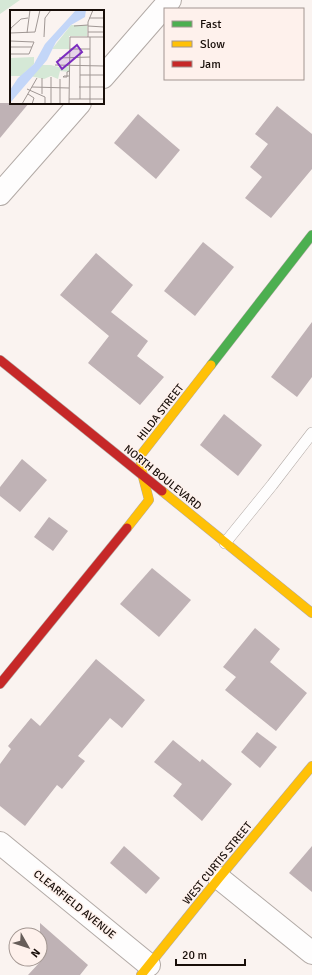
<svg xmlns="http://www.w3.org/2000/svg" width="312" height="975" viewBox="0 0 312 975" font-family="Signika,sans-serif">
<style>
.green{fill:#d5e8d6}
.building{fill:#bfb2b5}
.lines{fill:none;stroke-linecap:round;stroke-linejoin:round}
.lane-casing{stroke:#b2aaa6;stroke-width:12}
.street-casing{stroke:#b2aaa6;stroke-width:24}
.fast-casing{stroke:#b2aaa6;stroke-width:10}
.slow-casing{stroke:#b2aaa6;stroke-width:10}
.jam-casing{stroke:#b2aaa6;stroke-width:10}
.lane{stroke:#fefdfd;stroke-width:11}
.street{stroke:#fefdfd;stroke-width:22}
.fast{stroke:#4caf50;stroke-width:9}
.slow{stroke:#ffc107;stroke-width:9}
.jam{stroke:#c62828;stroke-width:9}
.labels{text-anchor:middle;stroke-width:3;stroke-linejoin:round;paint-order:stroke}
.street-label{font-size:11px;fill:#180e09;stroke:#fef1ec}
.inset-road{fill:none;stroke:#a09794;stroke-width:1}
.view{fill:#7b2cbf;fill-opacity:0.15;stroke:#7b2cbf;stroke-width:2}
.inset-edge{fill:none;stroke:#180e09;stroke-width:2}
</style>
<rect width="100%" height="100%" fill="#faf3f0"/>
<path class="green" d="M0,0H20L0,14Z"/>
<g class="building">
<path d="M0,103H29L0,138Z"/>
<path d="M277,106L312,134V169L271,218L245,198L262,177L250,167L268,144L255,134Z"/>
<path d="M138,114L180,150L156,179L114,143Z"/>
<path d="M203,242L234,267L195,316L164,291Z"/>
<path d="M96,253L133,285L111,312L148,341L137,356L164,377L140,405L88,363L109,336L60,295Z"/>
<path d="M312,322V377L297,397L271,377Z"/>
<path d="M224,414L262,445L238,476L200,445Z"/>
<path d="M22,459L47,480L20,512L0,496V487Z"/>
<path d="M49,517L68,531L53,551L34,537Z"/>
<path d="M152,568L191,600L159,637L120,604Z"/>
<path d="M255,628L280,649L270,662L307,693L276,731L225,690L236,677L223,667Z"/>
<path d="M96,659L145,700L122,728L110,718L78,756L85,761L62,789L57,785L25,826L0,806V764L11,749L8,746L31,718L40,726Z"/>
<path d="M257,732L277,747L260,768L241,752Z"/>
<path d="M173,740L200,762L202,759L232,784L202,821L173,796L182,784L154,762Z"/>
<path d="M124,846L160,878L146,894L110,863Z"/>
<path d="M312,846V892L289,873Z"/>
<path d="M40,923L88,965L80,975H28L40,962Z"/>
</g>
<g class="lines">
<defs>
<path id="lane" d="M225,543L272,485L312,433"/>
<g id="street">
<path d="M103,77L170,0"/>
<path d="M0,194L80,103"/>
<path d="M0,843L149,965"/>
<path d="M219,878L312,953"/>
</g>
<path id="fast" d="M211,365L312,235"/>
<g id="slow">
<path d="M162,491L312,613"/>
<path d="M127,528L149,500L143,477L140,456L211,365"/>
<path d="M141,975L219,878L312,766"/>
</g>
<g id="jam">
<path d="M0,360L162,491"/>
<path d="M0,684L127,528"/>
</g>
</defs>
<use href="#lane" class="lane-casing"/>
<use href="#street" class="street-casing"/>
<use href="#fast" class="fast-casing"/>
<use href="#slow" class="slow-casing"/>
<use href="#jam" class="jam-casing"/>
<use href="#lane" class="lane"/>
<use href="#street" class="street"/>
<use href="#fast" class="fast"/>
<use href="#slow" class="slow"/>
<use href="#jam" class="jam"/>
</g>
<g class="labels">
<g class="street-label">
<text transform="translate(160 412) rotate(-52)" y="4">HILDA STREET</text>
<text transform="translate(163 477) rotate(39)" y="4">NORTH BOULEVARD</text>
<text transform="translate(217 863) rotate(-51)" y="4">WEST CURTIS STREET</text>
<text transform="translate(75 904) rotate(39)" y="4">CLEARFIELD AVENUE</text>
</g>
</g>
<g transform="translate(10 10)">
<rect width="94" height="94" fill="#faf3f0"/>
<path d="M61,15H77V26H59V39H42ZM24,47V54L11,66H0V48ZM32,55H41L52,58L59,56V62L50,61L48,69L41,66L34,69L20,66Z" fill="#d5e8d6"/>
<path d="M66,0H76L75,7L61,15L46,32L37,50L0,93V80L8,68L24,54L35,34Z" fill="#c3d6f8"/>
<path class="inset-road" d="M79,8H94M64,16L78,15M78,16L94,17M78,22H94M0,23L25,22L30,0M0,23L1,18L11,9L18,8M17,23L20,0M34,27L35,8L41,0M78,27V12L83,0M0,31L24,32L19,44H0M0,37H22M60,39H80M49,48L80,47M45,55L94,56M70,65H94M59,66H54L53,67H57V62L59,61M41,67V94M22,77L59,78M69,77H94M17,79L35,87V94M18,84L24,88L22,94M32,84V68M59,89H94M70,89V39M12,94L27,68M50,94V69M59,94L60,27H94M80,94V27"/>
<path class="view" d="M67,35L72,42L52,59L47,52Z"/>
<rect width="94" height="94" class="inset-edge"/>
</g>
<rect x="164" y="8" width="140" height="72" fill="#fef1ec" stroke="#a29691"/>
<rect x="172" y="21" width="20" height="6" fill="#4caf50" stroke="#a29691"/>
<text x="200" y="28" font-size="12" fill="#180e09">Fast</text>
<rect x="172" y="41" width="20" height="6" fill="#ffc107" stroke="#a29691"/>
<text x="200" y="48" font-size="12" fill="#180e09">Slow</text>
<rect x="172" y="61" width="20" height="6" fill="#c62828" stroke="#a29691"/>
<text x="200" y="68" font-size="12" fill="#180e09">Jam</text>
<g transform="translate(28 947) rotate(129)"><circle r="19" fill="#fef1ec" stroke="#a29691"/>
<path d="M0-3L7 15L0 10L-7 15Z" fill="#675e5a"/>
<text y="-6" font-size="11" font-weight="bold" text-anchor="middle" fill="#180e09">N</text>
</g>
<path d="M176 959v6h69v-6" fill="none" stroke="#180e09" stroke-width="2"/>
<text x="182" y="959" font-size="12" fill="#180e09" stroke="#fef1ec" stroke-width="3" paint-order="stroke">20 m</text>
</svg>
